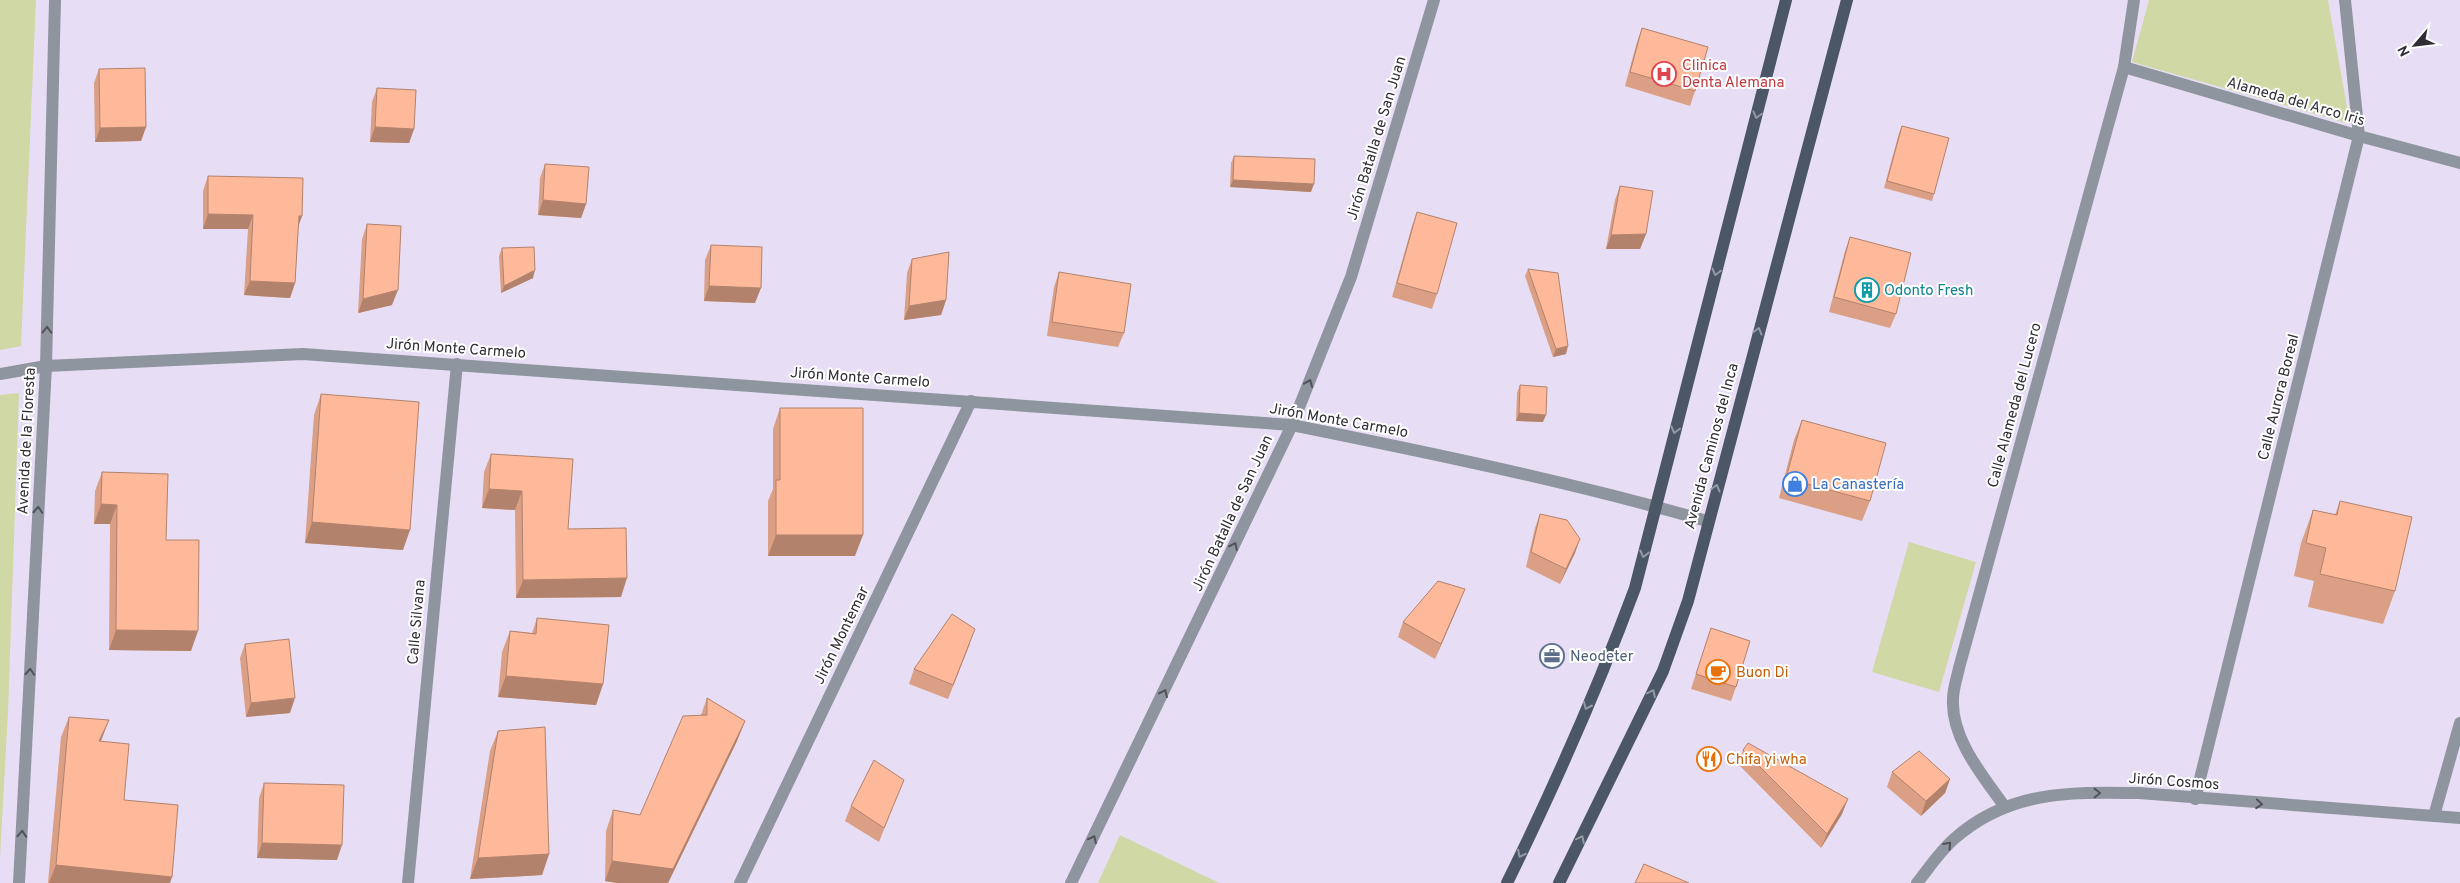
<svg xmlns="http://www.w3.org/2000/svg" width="2460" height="883" viewBox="0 0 2460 883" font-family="Overpass,sans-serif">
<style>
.green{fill:#d0d8a5}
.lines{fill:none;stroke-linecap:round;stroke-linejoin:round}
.minor{stroke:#8f959e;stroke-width:12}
.major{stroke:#4b5666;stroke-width:12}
.wall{fill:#da9f84}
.shaded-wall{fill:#b2826c}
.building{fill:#feb99a;stroke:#b2826c}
.oneway{stroke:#939aa3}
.oneway2{stroke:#51515a}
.labels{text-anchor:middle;stroke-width:4;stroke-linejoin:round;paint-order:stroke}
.health-label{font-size:15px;fill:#be3a42;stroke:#fff;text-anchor:start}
.street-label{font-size:15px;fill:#302d36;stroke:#fff}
.culture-label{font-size:15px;fill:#0d838f;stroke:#fff;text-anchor:start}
.shop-label{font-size:15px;fill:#366cbe;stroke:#fff;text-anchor:start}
.service-label{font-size:15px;fill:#4e5e75;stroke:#fff;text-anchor:start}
.food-label{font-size:15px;fill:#c56008;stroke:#fff;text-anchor:start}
</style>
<rect width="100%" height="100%" fill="#e7def6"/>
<g class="green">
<path d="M0,0H36L21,346L0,350Z"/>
<path d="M2149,0H2328L2350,124L2132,62Z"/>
<path d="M19,393L8,712L0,858V395Z"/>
<path d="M1909,542L1976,562L1939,692L1872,672Z"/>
<path d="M1120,835L1219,883H1098Z"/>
</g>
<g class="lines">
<g class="minor">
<path d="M2124,67L2359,136L2460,163"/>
<path d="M0,374L46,366L303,354L1292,425C1431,453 1571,482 1707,521"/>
<path d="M2195,799L2359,136L2345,0"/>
<path d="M2005,807C1983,776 1951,739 1953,699C1953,689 1957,678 1959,668L2124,67L2134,0"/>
<path d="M2434,816L2460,723"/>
<path d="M19,883L46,366L55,0"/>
<path d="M408,883L457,364"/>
<path d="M740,883L971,401"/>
<path d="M1071,883L1292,425L1351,277L1434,0"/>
<path d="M1917,883C1929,868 1940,851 1954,839C2009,790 2071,792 2139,793L2460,818"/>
</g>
<g class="major">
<path d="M1507,883C1554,787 1598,688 1635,588L1786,0"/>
<path d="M1559,883L1663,671L1688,601L1847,0"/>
</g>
</g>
<g class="wall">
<path d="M1642,28L1695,91L1690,106L1625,86L1637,42Z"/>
<path d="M99,69L146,127L141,141L95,142L94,83Z"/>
<path d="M377,88L414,129L409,143L370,142L372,102Z"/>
<path d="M1902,126L1934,194L1932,201L1884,188L1899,133Z"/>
<path d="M1234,156L1311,192L1230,187L1231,163Z"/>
<path d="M545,164L586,204L581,218L538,215L540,178Z"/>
<path d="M208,176L302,216L298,226L295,283L290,298L244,295L248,229H203V191Z"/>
<path d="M1620,186L1646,234L1640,249H1606L1615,200Z"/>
<path d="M1417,212L1437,294L1432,309L1392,297L1412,226Z"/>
<path d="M367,224L392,305L358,313L362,239Z"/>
<path d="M1850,237L1896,314L1890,328L1829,312L1845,251Z"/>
<path d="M711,245L755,303L704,301L705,260Z"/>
<path d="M502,248L533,278L501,293L499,256Z"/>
<path d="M912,259L946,300L941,315L904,320L907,273Z"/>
<path d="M1528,269L1566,354L1553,357L1525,276Z"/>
<path d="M1059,272L1124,333L1118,347L1047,336L1054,287Z"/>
<path d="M1520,385L1543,422L1516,421L1517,393Z"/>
<path d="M321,394L403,550L305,543L314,415Z"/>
<path d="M780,408L855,556H768V501L773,489V429Z"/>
<path d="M1802,420L1870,501L1862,521L1779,498L1794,440Z"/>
<path d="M491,454L568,529L621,597L516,598L515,510L482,508L484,472Z"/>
<path d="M102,472L166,540L191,651L109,650L110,524H94L95,491Z"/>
<path d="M2340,501L2395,591L2383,624L2308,607L2314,581L2294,576L2301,543L2313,510L2335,515Z"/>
<path d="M1540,514L1575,553L1560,584L1526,567L1535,528Z"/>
<path d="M1459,604L1435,659L1398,637L1403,622Z"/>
<path d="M537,618L603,684L596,705L498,697L502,652L510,631L532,633Z"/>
<path d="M1711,628L1736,687L1731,701L1691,689Z"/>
<path d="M245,644L290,713L246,717L240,658Z"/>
<path d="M970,644L948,699L909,684L914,669Z"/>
<path d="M707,698L745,721L737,741L668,883H617L605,881L606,831L613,810L640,815L701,715Z"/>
<path d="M69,717L101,742L124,800L170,883H48L61,737Z"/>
<path d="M498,731L549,854L542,875L470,879L490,751Z"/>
<path d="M1743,750L1842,814L1821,848L1738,764Z"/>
<path d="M1892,772L1950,779L1945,793L1921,816L1887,787Z"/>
<path d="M264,783L337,860L257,858L259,798Z"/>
<path d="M898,794L879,842L845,821L851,806Z"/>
</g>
<g class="shaded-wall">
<path d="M146,127L141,141L95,142L100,128Z"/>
<path d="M375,127L414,129L409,143L370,142Z"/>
<path d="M1233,180L1314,184L1311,192L1230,187Z"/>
<path d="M543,200L586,204L581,218L538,215Z"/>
<path d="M208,214L253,215L248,229H203Z"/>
<path d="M299,216H302L297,230Z"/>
<path d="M1646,234L1640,249H1606L1611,235Z"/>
<path d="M535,270L533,278L501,293L504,286Z"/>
<path d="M250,281L295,283L290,298L244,295Z"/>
<path d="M709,286L761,288L755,303L704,301Z"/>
<path d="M398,290L392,305L358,313L363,299Z"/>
<path d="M946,300L941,315L904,320L909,306Z"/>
<path d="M1568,346L1566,354L1553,357L1556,349Z"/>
<path d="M1519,413L1546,415L1543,422L1516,421Z"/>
<path d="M489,489L522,491L515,510L482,508Z"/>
<path d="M101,504L117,505L110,524H94Z"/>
<path d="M312,522L410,530L403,550L305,543Z"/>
<path d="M776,535H863L855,556H768Z"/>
<path d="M1580,539L1575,553L1560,584L1566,569Z"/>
<path d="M627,578L621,597L516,598L523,580Z"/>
<path d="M1465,589L1459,604L1435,659L1441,644Z"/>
<path d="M116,630L198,631L191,651L109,650Z"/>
<path d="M506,676L603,684L596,705L498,697Z"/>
<path d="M295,698L290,713L246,717L251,703Z"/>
<path d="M109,720L101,741L92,762L99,741Z"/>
<path d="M745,721L737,741L668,883H617L605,881L612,861Z"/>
<path d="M1950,779L1945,793L1921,816L1926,801Z"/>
<path d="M1848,799L1842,814L1821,848L1827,834Z"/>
<path d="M262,843L342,845L337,860L257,858Z"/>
<path d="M549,854L542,875L470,879L478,858Z"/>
<path d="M56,865L172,877L170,883H49Z"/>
</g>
<g class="building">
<path d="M1642,28L1708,47L1695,91L1630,72Z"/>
<path d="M145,68L146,127L100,128L99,69Z"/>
<path d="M377,88L416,90L414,129L375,127Z"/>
<path d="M1902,126L1949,138L1934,194L1887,181Z"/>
<path d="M1234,156L1315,159L1314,184L1233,180Z"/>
<path d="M545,164L589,167L586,204L543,200Z"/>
<path d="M208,176L303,178L302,216H299L295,283L250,281L253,215L208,214Z"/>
<path d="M1620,186L1653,191L1646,234L1611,235Z"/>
<path d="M1417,212L1457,223L1437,294L1397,283Z"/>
<path d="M367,224L401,226L398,290L363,299Z"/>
<path d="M1850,237L1911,253L1896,314L1834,297Z"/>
<path d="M711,245L762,247L761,288L709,286Z"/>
<path d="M534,247L535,270L504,286L502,248Z"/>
<path d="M949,252L946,300L909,306L912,259Z"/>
<path d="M1528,269L1558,273L1568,346L1556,349Z"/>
<path d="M1059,272L1131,284L1124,333L1052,322Z"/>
<path d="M1520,385L1547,387L1546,415L1519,413Z"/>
<path d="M321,394L419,402L410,530L312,522Z"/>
<path d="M780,408H863V535H776V480H780Z"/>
<path d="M1802,420L1886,443L1870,501L1786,478Z"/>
<path d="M491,454L573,459L568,529L626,528L627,578L523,580L522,491L489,489Z"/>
<path d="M102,472L168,474L166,540H199L198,631L116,630L117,505L101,504Z"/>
<path d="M2340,501L2412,517L2395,591L2320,574L2326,548L2306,543L2313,510L2337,515Z"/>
<path d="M1540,514L1567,520L1580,539L1566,569L1531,552Z"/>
<path d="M1438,581L1465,589L1441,644L1403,622Z"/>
<path d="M952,614L975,629L953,685L914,669Z"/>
<path d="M537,618L609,625L603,684L506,676L510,631L536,634Z"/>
<path d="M1711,628L1750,641L1736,687L1696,674Z"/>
<path d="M289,639L295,698L251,703L245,644Z"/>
<path d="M707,698L745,721L673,869L612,861L613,810L640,815L683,716L707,715Z"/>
<path d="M69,717L109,720L99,741L129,744L124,800L178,805L172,877L56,865Z"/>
<path d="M545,727L549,854L478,858L498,731Z"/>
<path d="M1748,743L1848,799L1827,834L1743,750Z"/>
<path d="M1919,751L1950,779L1926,801L1892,772Z"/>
<path d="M874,760L904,780L884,828L851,806Z"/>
<path d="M264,783L344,785L342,845L262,843Z"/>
<path d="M1644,864L1689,883H1635Z"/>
</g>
<defs><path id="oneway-chevron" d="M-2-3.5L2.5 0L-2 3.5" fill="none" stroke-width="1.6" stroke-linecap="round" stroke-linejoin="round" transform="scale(1.25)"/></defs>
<g class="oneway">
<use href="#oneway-chevron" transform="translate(1757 115) rotate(105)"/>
<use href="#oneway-chevron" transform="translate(1716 272) rotate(105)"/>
<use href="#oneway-chevron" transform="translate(1758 331) rotate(-75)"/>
<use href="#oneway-chevron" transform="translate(1675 430) rotate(105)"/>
<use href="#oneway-chevron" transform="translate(1716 488) rotate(-75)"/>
<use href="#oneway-chevron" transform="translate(1644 554) rotate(104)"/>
<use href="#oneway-chevron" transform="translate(1652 693) rotate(-64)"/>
<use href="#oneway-chevron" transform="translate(1587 706) rotate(114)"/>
<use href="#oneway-chevron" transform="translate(1581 839) rotate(-64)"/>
<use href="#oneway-chevron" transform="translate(1521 854) rotate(116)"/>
</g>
<g class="oneway2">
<use href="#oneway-chevron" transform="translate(47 330) rotate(-89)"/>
<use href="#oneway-chevron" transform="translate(1309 383) rotate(-68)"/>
<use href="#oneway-chevron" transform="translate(38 510) rotate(-87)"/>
<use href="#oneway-chevron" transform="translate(1234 546) rotate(-65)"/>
<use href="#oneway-chevron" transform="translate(30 672) rotate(-87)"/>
<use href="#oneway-chevron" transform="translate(1164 693) rotate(-65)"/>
<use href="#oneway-chevron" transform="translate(2097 793) rotate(-1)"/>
<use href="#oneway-chevron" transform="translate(2259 804) rotate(4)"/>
<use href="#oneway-chevron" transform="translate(22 834) rotate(-87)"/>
<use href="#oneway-chevron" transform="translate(1093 839) rotate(-64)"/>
<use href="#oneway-chevron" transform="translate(1948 845) rotate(-48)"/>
</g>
<defs>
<symbol id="hospital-ring" viewBox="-11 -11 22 22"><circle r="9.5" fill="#fff" stroke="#e0444e" stroke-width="1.5"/><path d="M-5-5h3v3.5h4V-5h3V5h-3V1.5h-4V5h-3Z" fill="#e0444e"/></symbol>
<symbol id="building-ring" viewBox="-11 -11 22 22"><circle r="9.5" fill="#fff" stroke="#0f9aa8" stroke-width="1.5"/><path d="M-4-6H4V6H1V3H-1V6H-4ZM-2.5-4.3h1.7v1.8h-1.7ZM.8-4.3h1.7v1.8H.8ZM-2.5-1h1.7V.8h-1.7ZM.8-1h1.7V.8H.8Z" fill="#0f9aa8"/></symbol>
<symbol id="shop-ring" viewBox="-11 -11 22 22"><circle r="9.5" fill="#fff" stroke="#3f7fe0" stroke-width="1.5"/><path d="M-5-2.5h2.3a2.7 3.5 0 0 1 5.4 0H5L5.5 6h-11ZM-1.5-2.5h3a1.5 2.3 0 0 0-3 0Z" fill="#3f7fe0"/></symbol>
<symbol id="office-ring" viewBox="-11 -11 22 22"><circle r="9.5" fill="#fff" stroke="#5c6f8a" stroke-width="1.5"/><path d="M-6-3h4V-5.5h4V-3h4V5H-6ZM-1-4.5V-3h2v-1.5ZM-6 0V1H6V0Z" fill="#5c6f8a"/></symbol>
<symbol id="cafe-ring" viewBox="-11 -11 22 22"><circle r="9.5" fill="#fff" stroke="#e8710a" stroke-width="1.5"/><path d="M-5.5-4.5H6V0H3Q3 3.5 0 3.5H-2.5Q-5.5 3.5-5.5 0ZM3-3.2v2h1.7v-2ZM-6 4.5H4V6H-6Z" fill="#e8710a"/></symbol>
<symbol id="restaurant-ring" viewBox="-11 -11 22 22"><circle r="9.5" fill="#fff" stroke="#e8710a" stroke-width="1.5"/><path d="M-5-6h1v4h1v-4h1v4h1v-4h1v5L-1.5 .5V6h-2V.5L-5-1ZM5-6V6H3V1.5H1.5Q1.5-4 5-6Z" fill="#e8710a"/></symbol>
</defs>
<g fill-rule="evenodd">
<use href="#hospital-ring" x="1650" y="60" width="28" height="28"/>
<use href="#building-ring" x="1853" y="276" width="28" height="28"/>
<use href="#shop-ring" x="1781" y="470" width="28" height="28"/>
<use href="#office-ring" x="1538" y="642" width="28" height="28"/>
<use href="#cafe-ring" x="1704" y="658" width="28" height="28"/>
<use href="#restaurant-ring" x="1695" y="745" width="28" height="28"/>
</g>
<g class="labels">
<g class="health-label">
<text x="1682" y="70">Clinica<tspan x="1682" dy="17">Denta Alemana</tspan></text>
</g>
<g class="street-label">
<text transform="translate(2296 101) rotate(16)" y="5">Alameda del Arco Iris</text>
<text transform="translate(1376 138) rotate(-73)" y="5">Jirón Batalla de San Juan</text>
<text transform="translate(456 348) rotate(4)" y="5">Jirón Monte Carmelo</text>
<text transform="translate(860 377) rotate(4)" y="5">Jirón Monte Carmelo</text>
<text transform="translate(2278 397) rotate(-76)" y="5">Calle Aurora Boreal</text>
<text transform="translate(2014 405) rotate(-75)" y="5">Calle Alameda del Lucero</text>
<text transform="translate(1339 420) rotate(10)" y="5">Jirón Monte Carmelo</text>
<text transform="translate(26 441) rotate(-87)" y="5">Avenida de la Floresta</text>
<text transform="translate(1711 446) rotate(-75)" y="5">Avenida Caminos del Inca</text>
<text transform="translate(1232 513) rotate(-65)" y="5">Jirón Batalla de San Juan</text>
<text transform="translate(416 622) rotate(-85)" y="5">Calle Silvana</text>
<text transform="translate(841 635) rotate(-64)" y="5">Jirón Montemar</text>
<text transform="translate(2174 781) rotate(4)" y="5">Jirón Cosmos</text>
</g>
<g class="culture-label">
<text x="1884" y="295">Odonto Fresh</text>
</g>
<g class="shop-label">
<text x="1812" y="489">La Canastería</text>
</g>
<g class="service-label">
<text x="1570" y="661">Neodeter</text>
</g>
<g class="food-label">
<text x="1736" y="677">Buon Di</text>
<text x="1726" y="764">Chifa yi wha</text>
</g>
</g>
<g transform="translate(2415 45) rotate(242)" stroke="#ffffff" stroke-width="4" paint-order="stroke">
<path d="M0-4L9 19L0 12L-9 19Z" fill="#302d36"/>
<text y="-8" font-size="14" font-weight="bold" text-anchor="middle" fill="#302d36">N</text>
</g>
</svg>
